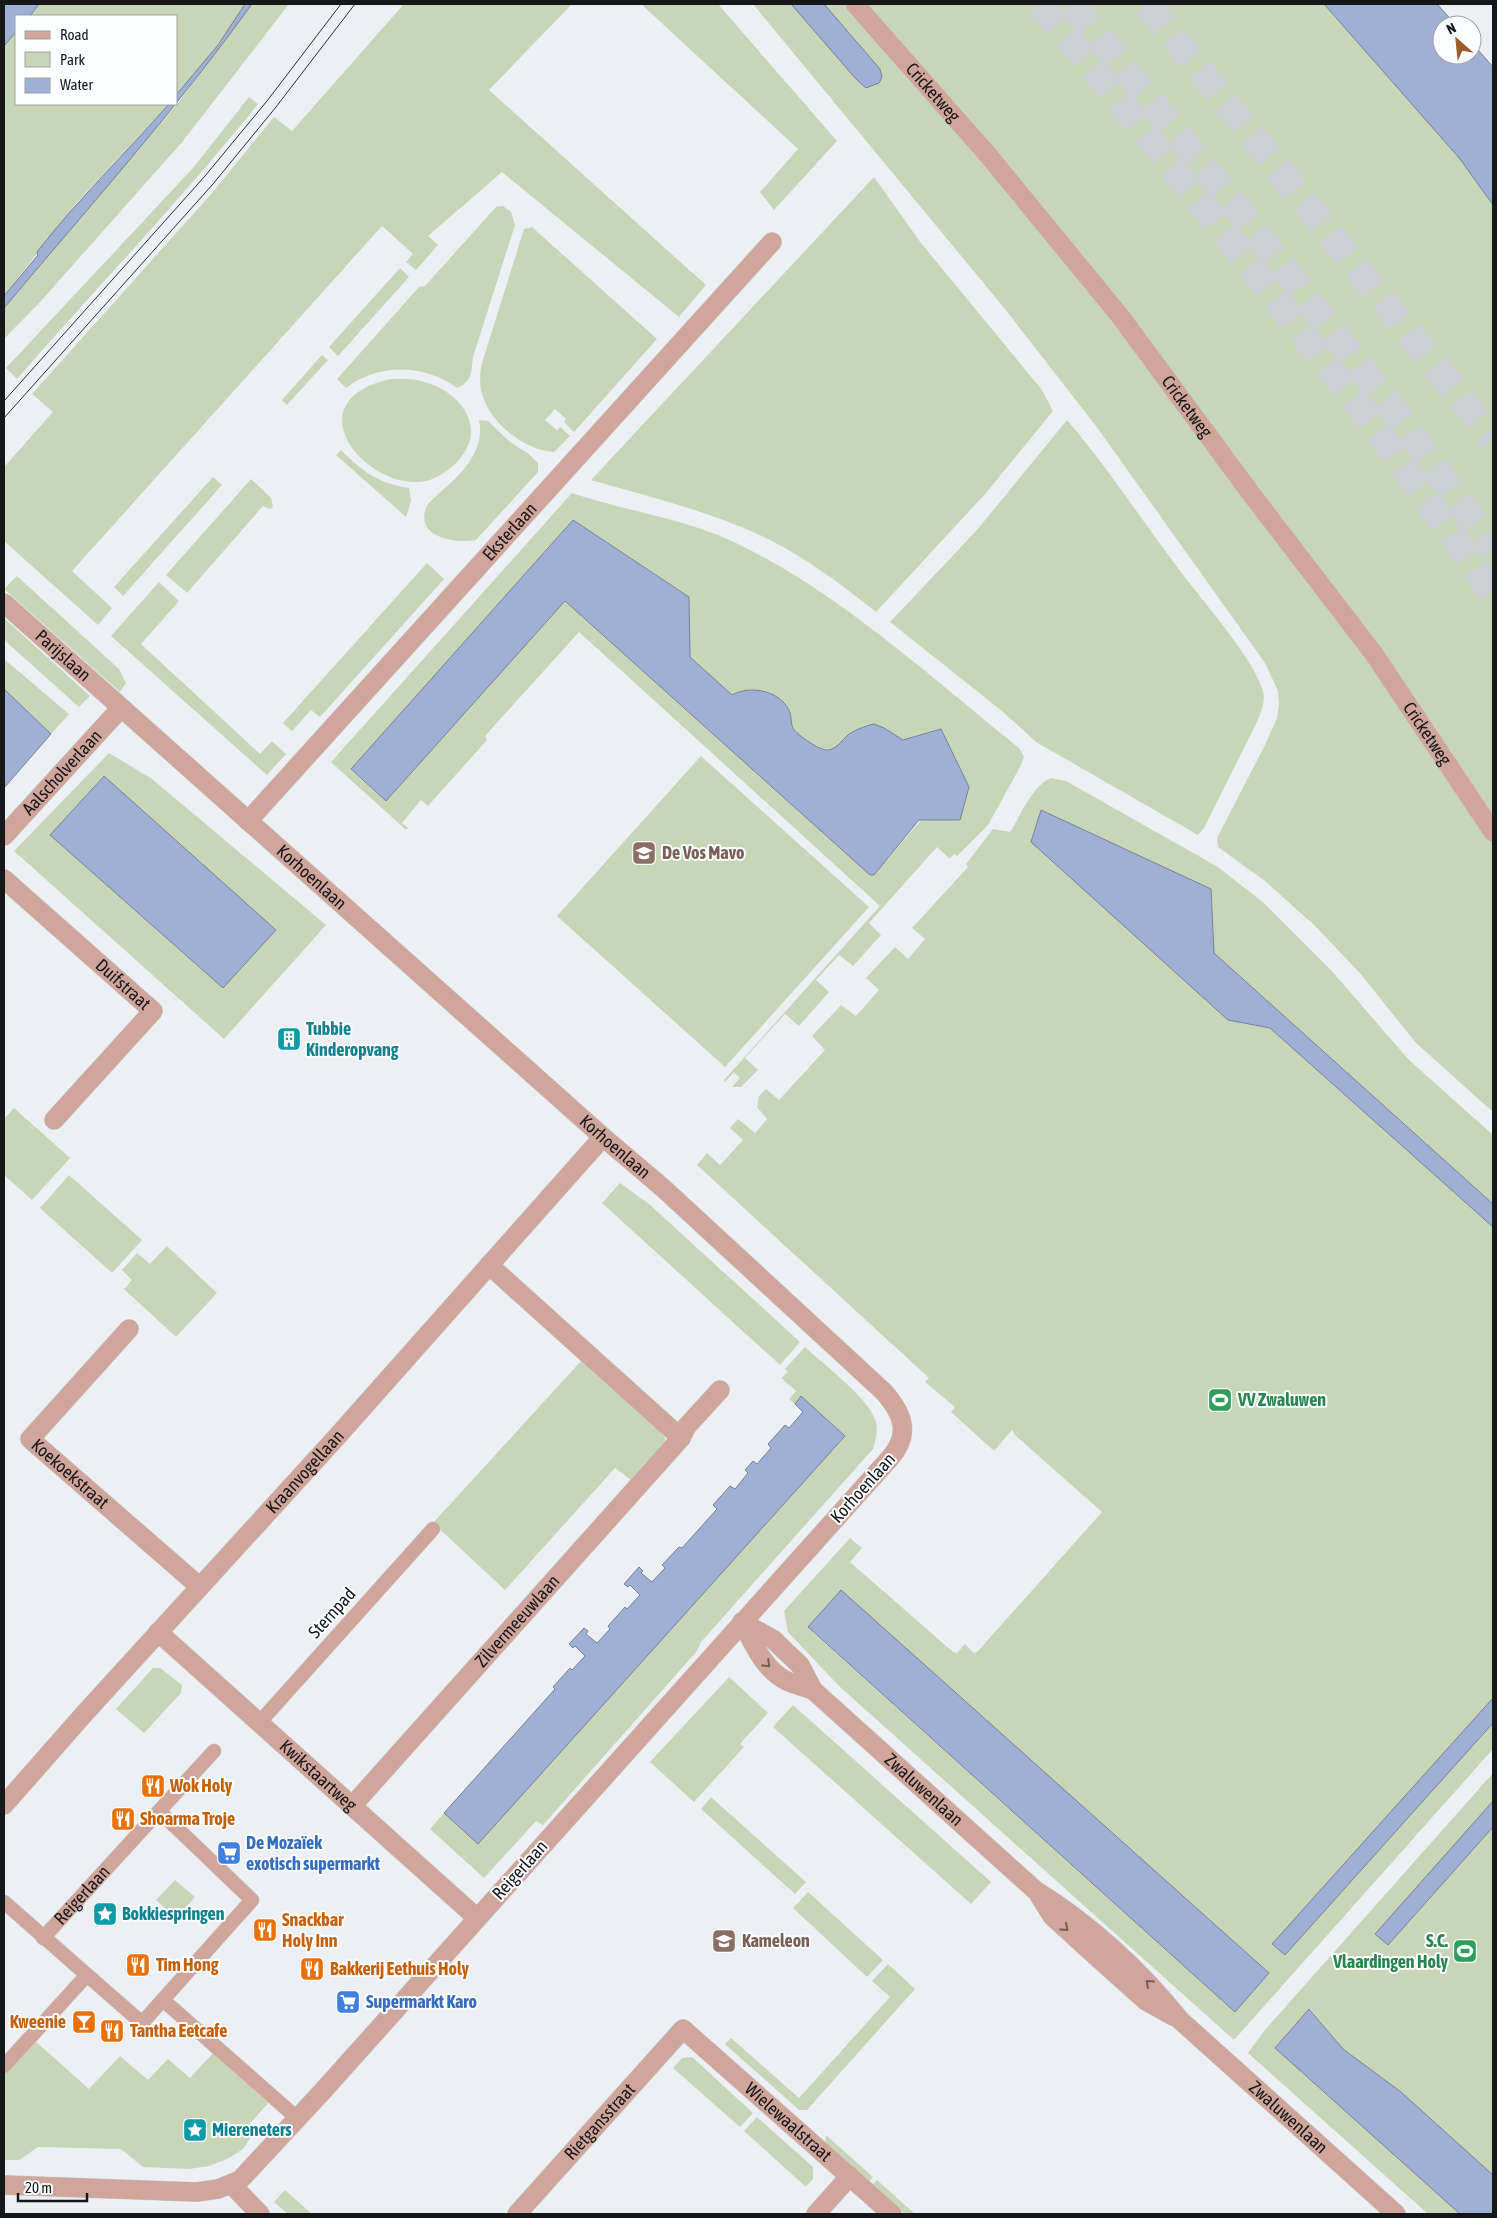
<svg xmlns="http://www.w3.org/2000/svg" width="1497" height="2218" viewBox="0 0 1497 2218" font-family="'Asap Condensed',sans-serif">
<style>
.green{fill:#c8d6b8;fill-rule:evenodd}
.water{fill:#9eb1d4;stroke:#75839c}
.lines{fill:none;stroke-linecap:round;stroke-linejoin:round}
.motorway-tunnel{stroke:#cccfd3;stroke-width:28;stroke-dasharray:28 14;stroke-linecap:butt}
.pedestrian-casing{stroke:#cacdd1;stroke-width:15}
.minor-casing{stroke:#cacdd1;stroke-width:20}
.pedestrian{stroke:#cfa699;stroke-width:14}
.minor{stroke:#cfa699;stroke-width:19}
.tram{stroke:#2e2f30;stroke-width:1}
.oneway{stroke:#725e58}
.labels{text-anchor:middle;stroke-width:4;stroke-linejoin:round;paint-order:stroke}
.street-label{font-size:18px;fill:#161718;stroke:#fcfdff}
.education-label{font-size:18px;font-weight:bold;fill:#785e54;stroke:#fcfdff;text-anchor:start}
.culture-label{font-size:18px;font-weight:bold;fill:#0d838f;stroke:#fcfdff;text-anchor:start}
.leisure-label{font-size:18px;font-weight:bold;fill:#27864d;stroke:#fcfdff;text-anchor:start}
.food-label{font-size:18px;font-weight:bold;fill:#c56008;stroke:#fcfdff;text-anchor:start}
.shop-label{font-size:18px;font-weight:bold;fill:#366cbe;stroke:#fcfdff;text-anchor:start}
</style>
<rect width="100%" height="100%" fill="#ecf0f4"/>
<g class="green">
<path d="M39,4H245L218,45L176,95V16H30Z"/>
<path d="M252,4H289L183,141L41,301L4,339V308L181,99Z"/>
<path d="M404,4H572L489,90L706,285L679,317L502,172L428,236L438,245L416,270L406,262L413,254L382,226L72,571L112,608L98,625L4,541V467L53,412L32,394L212,193L274,117L292,131Z"/>
<path d="M641,4H718L837,141L774,210L760,192L798,149Z"/>
<path d="M753,4H1324L1460,159L1493,205V1112L1416,1043L1359,972L1314,925L1265,881L1218,847L1217,838L1265,745L1277,718L1279,704L1278,691L1265,663L1096,426L1005,309Z"/>
<path d="M16,32V104H169L79,200L4,296V46Z"/>
<path d="M249,97L258,104C182,199 97,287 17,379L6,368L193,168Z"/>
<path d="M874,177L921,243L1042,390L1053,411L986,493L876,612C842,585 808,559 768,539C713,512 650,497 591,480Z"/>
<path d="M503,206L511,212L515,225L473,357C471,372 473,381 457,388C424,364 379,363 346,388L337,379L419,287L425,286L496,207Z"/>
<path d="M532,227L657,339L574,432L564,422L566,419L555,409L545,420L557,430L560,427L570,436L554,452C524,450 490,423 482,394C479,383 480,373 482,363L524,229Z"/>
<path d="M400,268L409,277L338,356L329,347Z"/>
<path d="M322,355L328,360L287,405L282,400Z"/>
<path d="M391,379C402,379 414,378 425,382C460,392 489,428 458,461C450,469 441,476 430,480C371,497 288,401 391,379Z"/>
<path d="M479,420L488,421L510,442L529,454L538,463V472L476,540C457,544 415,538 426,508C428,502 434,499 438,494C460,476 486,451 479,420Z"/>
<path d="M1067,420C1110,470 1144,524 1184,576C1206,605 1253,658 1263,691C1266,703 1260,714 1256,724L1204,828L1198,835L1036,742L1002,711L890,622L977,530Z"/>
<path d="M341,450C363,472 378,483 409,488L411,501L406,517L336,455Z"/>
<path d="M213,477L222,485L123,596L114,587Z"/>
<path d="M251,479L271,498L273,507L270,509L263,506L187,593L166,575Z"/>
<path d="M572,493C625,511 683,518 734,542C839,592 929,676 1019,748L1024,757L1020,767L988,825L957,856L954,854L950,859L937,847L869,923L881,935L853,966L839,955L816,980L829,992L799,1026L785,1014L745,1058L758,1070L741,1087H732L740,1078L734,1072L725,1082L724,1080L880,906L579,632L485,736L487,740L428,806L421,800L402,823L408,828L406,830L331,762ZM573,520L689,597L690,657L732,695L752,689L789,710C790,716 790,722 793,727C797,737 819,750 830,750L884,728L903,740L922,819L874,875H870L565,601L386,801L351,770Z"/>
<path d="M427,563L444,579L320,717L311,710L292,731L283,723Z"/>
<path d="M17,576L119,669L126,683L120,692L4,589Z"/>
<path d="M159,582L179,601L141,644L260,754L272,741L286,754L267,775L111,636Z"/>
<path d="M4,618L90,696L79,707L4,640Z"/>
<path d="M4,659L69,714L51,734L4,689Z"/>
<path d="M109,753L152,779L326,925L224,1039L14,851ZM103,776L275,930L223,988L50,835Z"/>
<path d="M701,756L869,907L725,1067L557,916Z"/>
<path d="M1051,778L1066,781L1218,867L1264,903L1330,969L1409,1060L1493,1135V1204L1214,953L1211,889L1041,810L1228,1020L1270,1028L1493,1227V1698L1272,1945L1285,1955L1493,1723V1749L1234,2040L839,1686L788,1632L784,1611L850,1538L862,1548L850,1562L953,1652L957,1653L965,1644L974,1653L978,1651L1102,1512L1015,1435L1012,1430L994,1451L951,1412L955,1407L925,1382L929,1378L697,1165L707,1153L720,1165L743,1140L730,1128L738,1119L755,1133L767,1119L757,1107L759,1096L766,1089L779,1100L825,1050L812,1036L841,1005L856,1016L879,990L866,978L895,947L908,959L925,939L912,928L968,867L966,864L993,829L1010,832C1021,815 1032,786 1051,778ZM841,1591L1269,1973L1235,2012L808,1628Z"/>
<path d="M14,1108L70,1158L32,1200L4,1175V1119Z"/>
<path d="M69,1175L142,1240L112,1273L40,1208Z"/>
<path d="M620,1183L649,1204L800,1342L780,1365L602,1203Z"/>
<path d="M167,1246L217,1293L176,1337L124,1289L132,1280L122,1270L137,1253L150,1264Z"/>
<path d="M805,1347C823,1364 867,1397 875,1419C879,1429 876,1439 873,1449L701,1642L697,1651L543,1825L536,1821L484,1878L430,1829L444,1813L478,1843L845,1436L801,1396L795,1404L789,1399L796,1391L781,1378L788,1372L785,1369Z"/>
<path d="M581,1361L661,1431L665,1438V1443L631,1480L615,1468L505,1590L433,1523Z"/>
<path d="M153,1668H160L182,1685L181,1693L144,1733L116,1709Z"/>
<path d="M729,1677L768,1713L740,1744L744,1747L694,1802L650,1762Z"/>
<path d="M793,1705L991,1882L971,1904L773,1727Z"/>
<path d="M1493,1773V1801L1376,1934L1388,1945L1493,1827V2175L1401,2092L1343,2049L1310,2009L1275,2048L1460,2214H1428L1248,2053L1264,2031Z"/>
<path d="M711,1797L806,1882L795,1894L701,1809Z"/>
<path d="M175,1880L195,1897L176,1918L156,1900Z"/>
<path d="M808,1892L883,1960L867,1977L793,1908Z"/>
<path d="M888,1964L915,1989L807,2110H799L725,2044L731,2038L799,2098L890,1997L872,1981Z"/>
<path d="M34,2040L89,2089L120,2056L148,2080L168,2059L190,2078L215,2051L270,2101L245,2129V2133L251,2137L243,2149L229,2158L209,2166L189,2169L143,2167L121,2149L38,2147L19,2160H4V2074Z"/>
<path d="M692,2057L753,2113L740,2127L673,2068L682,2058Z"/>
<path d="M757,2117L813,2167V2179L806,2187L744,2131Z"/>
<path d="M826,2135L873,2177L869,2182L825,2143Z"/>
<path d="M877,2180L915,2214H905L872,2186Z"/>
<path d="M285,2190L312,2214H288L274,2202Z"/>
</g>
<g class="water">
<path d="M4,4H39L30,16H16V32L4,46Z"/>
<path d="M245,4H252C176,110 88,208 4,308V296L38,255L37,252C78,199 125,154 169,104H176V95L218,45Z"/>
<path d="M791,4H824L880,69L882,77L879,83L866,88L856,79Z"/>
<path d="M1324,4H1437L1456,25H1442V55H1472V43L1493,67V205L1460,159Z"/>
<path d="M573,520L689,597L690,657L732,695C749,685 779,690 789,710C792,715 790,723 793,728C797,735 820,751 828,750C837,749 843,739 849,734C857,729 865,726 874,724L884,728L903,740L941,729L969,787L960,820H919L874,875H870L565,601L386,801L351,769Z"/>
<path d="M4,689L51,734L4,788Z"/>
<path d="M104,776L276,930L223,988L50,835Z"/>
<path d="M1041,810L1211,889L1214,953L1493,1204V1227L1270,1028L1228,1020L1031,842Z"/>
<path d="M801,1396L845,1436L478,1844L444,1813L555,1689L553,1687L570,1668L572,1670L585,1656L575,1646L573,1648L569,1644L584,1628L588,1631L586,1634L597,1643L610,1629L608,1626L625,1607L627,1609L640,1595L630,1585L628,1587L624,1584L639,1567L643,1571L641,1573L652,1582L665,1568L662,1565L679,1547L682,1548L717,1509L713,1505L730,1486L735,1489L748,1473L745,1470L753,1461L757,1464L771,1448L768,1444L785,1425L789,1428L803,1412L795,1404Z"/>
<path d="M841,1590L1269,1973L1235,2012L808,1627Z"/>
<path d="M1493,1698V1723L1285,1955L1272,1944Z"/>
<path d="M1493,1801V1827L1388,1945L1375,1934Z"/>
<path d="M1309,2009L1343,2049L1401,2092L1493,2175V2214H1460L1275,2048Z"/>
</g>
<g class="lines">
<g class="motorway-tunnel">
<path d="M1039,4L1073,43L1225,233L1382,436L1493,593"/>
<path d="M1072,4L1245,218L1402,421L1493,550"/>
<path d="M1147,4L1493,439"/>
</g>
<defs>
<g id="pedestrian">
<path d="M259,1723L433,1529"/>
<path d="M4,1902L87,1975"/>
<path id="s1" d="M43,1938L214,1751"/>
<path d="M163,2000L297,2118"/>
<path d="M4,2066L87,1975L142,2023L252,1900L159,1811"/>
</g>
<g id="minor">
<path id="s2" d="M855,4L988,155L1120,316L1252,495L1374,654L1493,832"/>
<path id="s3" d="M4,603L603,1137L663,1188L884,1392C903,1414 911,1434 890,1458L321,2093L240,2180L218,2189L197,2192L4,2185"/>
<path id="s4" d="M248,821L772,242"/>
<path id="s5" d="M4,836L120,709"/>
<path id="s6" d="M4,879L153,1011L54,1120"/>
<path d="M489,1265L681,1438"/>
<path id="s7" d="M129,1329L30,1439L200,1587"/>
<path id="s8" d="M742,1622L774,1640L783,1649L800,1665L813,1690L1035,1890C1089,1923 1141,1971 1180,2020L1396,2214"/>
<path d="M742,1622C753,1643 764,1670 787,1681C795,1685 804,1687 813,1690"/>
<path id="s9" d="M158,1632L477,1918"/>
<path id="s10" d="M4,1805L84,1714L334,1440L603,1137"/>
<path id="s11" d="M352,1806L681,1438L687,1426L720,1390"/>
<path d="M1039,1895L1052,1916L1098,1958L1146,2001L1173,2016"/>
<path d="M232,2185L260,2214"/>
<path id="s12" d="M517,2214L683,2029L892,2214"/>
<path d="M816,2214L850,2176"/>
</g>
</defs>
<use href="#pedestrian" class="pedestrian-casing"/>
<use href="#minor" class="minor-casing"/>
<use href="#pedestrian" class="pedestrian"/>
<use href="#minor" class="minor"/>
<g class="tram">
<path d="M4,401L205,176L267,101L341,4"/>
<path d="M4,418L213,184L276,107L355,4"/>
</g>
</g>
<defs><path id="oneway-chevron" d="M-2-3.5L2.5 0L-2 3.5" fill="none" stroke-width="1.6" stroke-linecap="round" stroke-linejoin="round" transform="scale(1.25)"/></defs>
<g class="oneway">
<use href="#oneway-chevron" transform="translate(767 1664) rotate(44)"/>
<use href="#oneway-chevron" transform="translate(1065 1928) rotate(42)"/>
<use href="#oneway-chevron" transform="translate(1149 1983) rotate(-138)"/>
</g>
<defs>
<symbol id="school-square" viewBox="-11 -11 22 22"><rect x="-9" y="-9" width="18" height="18" rx="4" fill="#8d6e63" stroke="#fcfdff"/><path d="M0-5L7-2L0 1L-7-2ZM-4 1L0 2.5L4 1V4Q0 6-4 4Z" fill="#fff"/></symbol>
<symbol id="building-square" viewBox="-11 -11 22 22"><rect x="-9" y="-9" width="18" height="18" rx="4" fill="#0f9aa8" stroke="#fcfdff"/><path d="M-4-6H4V6H1V3H-1V6H-4ZM-2.5-4.3h1.7v1.8h-1.7ZM.8-4.3h1.7v1.8H.8ZM-2.5-1h1.7V.8h-1.7ZM.8-1h1.7V.8H.8Z" fill="#fff"/></symbol>
<symbol id="stadium-square" viewBox="-11 -11 22 22"><rect x="-9" y="-9" width="18" height="18" rx="4" fill="#2e9e5b" stroke="#fcfdff"/><path d="M0-5a6.5 5 0 1 0 0 10a6.5 5 0 1 0 0-10ZM-3.5-1.8h7v3.6h-7Z" fill="#fff"/></symbol>
<symbol id="restaurant-square" viewBox="-11 -11 22 22"><rect x="-9" y="-9" width="18" height="18" rx="4" fill="#e8710a" stroke="#fcfdff"/><path d="M-5-6h1v4h1v-4h1v4h1v-4h1v5L-1.5 .5V6h-2V.5L-5-1ZM5-6V6H3V1.5H1.5Q1.5-4 5-6Z" fill="#fff"/></symbol>
<symbol id="supermarket-square" viewBox="-11 -11 22 22"><rect x="-9" y="-9" width="18" height="18" rx="4" fill="#3f7fe0" stroke="#fcfdff"/><path d="M-6-5.5h2.5l.6 2H6L4.5 2H-2.5L-4.4-4H-6ZM-1.5 3.2a1.3 1.3 0 1 0 .1 0ZM3 3.2a1.3 1.3 0 1 0 .1 0Z" fill="#fff"/></symbol>
<symbol id="sight-square" viewBox="-11 -11 22 22"><rect x="-9" y="-9" width="18" height="18" rx="4" fill="#0f9aa8" stroke="#fcfdff"/><path d="M0-6L1.8-2.2L6-1.7L2.9 1.2L3.7 5.4L0 3.3L-3.7 5.4L-2.9 1.2L-6-1.7L-1.8-2.2Z" fill="#fff"/></symbol>
<symbol id="bar-square" viewBox="-11 -11 22 22"><rect x="-9" y="-9" width="18" height="18" rx="4" fill="#e8710a" stroke="#fcfdff"/><path d="M-6-5H6L.8 .8V4.5H3.5V6h-7V4.5H-.8V.8Z" fill="#fff"/></symbol>
</defs>
<g fill-rule="evenodd">
<use href="#school-square" x="630" y="839" width="28" height="28"/>
<use href="#building-square" x="275" y="1025" width="28" height="28"/>
<use href="#stadium-square" x="1206" y="1386" width="28" height="28"/>
<use href="#restaurant-square" x="139" y="1772" width="28" height="28"/>
<use href="#restaurant-square" x="109" y="1805" width="28" height="28"/>
<use href="#supermarket-square" x="215" y="1839" width="28" height="28"/>
<use href="#sight-square" x="91" y="1900" width="28" height="28"/>
<use href="#restaurant-square" x="251" y="1916" width="28" height="28"/>
<use href="#school-square" x="710" y="1927" width="28" height="28"/>
<use href="#stadium-square" x="1451" y="1937" width="28" height="28"/>
<use href="#restaurant-square" x="124" y="1951" width="28" height="28"/>
<use href="#restaurant-square" x="298" y="1955" width="28" height="28"/>
<use href="#supermarket-square" x="334" y="1988" width="28" height="28"/>
<use href="#bar-square" x="70" y="2008" width="28" height="28"/>
<use href="#restaurant-square" x="98" y="2017" width="28" height="28"/>
<use href="#sight-square" x="181" y="2116" width="28" height="28"/>
</g>
<g class="labels">
<g class="street-label">
<text dy="6" stroke="none"><textPath href="#s2" startOffset="118">Cricketweg</textPath></text>
<text dy="6" stroke="none"><textPath href="#s2" startOffset="522">Cricketweg</textPath></text>
<text dy="6" stroke="none"><textPath href="#s4" startOffset="390">Eksterlaan</textPath></text>
<text dy="6" stroke="none"><textPath href="#s3" startOffset="79">Parijslaan</textPath></text>
<text dy="6" stroke="none"><textPath href="#s2" startOffset="928">Cricketweg</textPath></text>
<text dy="6" stroke="none"><textPath href="#s5" startOffset="86">Aalscholverlaan</textPath></text>
<text dy="6" stroke="none"><textPath href="#s3" startOffset="412">Korhoenlaan</textPath></text>
<text dy="6" stroke="none"><textPath href="#s6" startOffset="159">Duifstraat</textPath></text>
<text dy="6" stroke="none"><textPath href="#s3" startOffset="818">Korhoenlaan</textPath></text>
<text dy="6" stroke="none"><textPath href="#s10" startOffset="449">Kraanvogellaan</textPath></text>
<text dy="6" stroke="none"><textPath href="#s7" startOffset="201">Koekoekstraat</textPath></text>
<text transform="translate(863 1488) rotate(-48)" y="6">Korhoenlaan</text>
<text transform="translate(332 1613) rotate(-48)" y="6">Sternpad</text>
<text dy="6" stroke="none"><textPath href="#s11" startOffset="248">Zilvermeeuwlaan</textPath></text>
<text dy="6" stroke="none"><textPath href="#s9" startOffset="215">Kwikstaartweg</textPath></text>
<text dy="6" stroke="none"><textPath href="#s8" startOffset="250">Zwaluwenlaan</textPath></text>
<text transform="translate(520 1870) rotate(-48)" y="6">Reigerlaan</text>
<text dy="6" stroke="none"><textPath href="#s1" startOffset="58">Reigerlaan</textPath></text>
<text dy="6" stroke="none"><textPath href="#s8" startOffset="741">Zwaluwenlaan</textPath></text>
<text dy="6" stroke="none"><textPath href="#s12" startOffset="124">Rietgansstraat</textPath></text>
<text dy="6" stroke="none"><textPath href="#s12" startOffset="389">Wielewaalstraat</textPath></text>
</g>
<g class="education-label">
<text x="662" y="859">De Vos Mavo</text>
<text x="742" y="1947">Kameleon</text>
</g>
<g class="culture-label">
<text x="306" y="1035">Tubbie<tspan x="306" dy="21">Kinderopvang</tspan></text>
<text x="122" y="1920">Bokkiespringen</text>
<text x="212" y="2136">Miereneters</text>
</g>
<g class="leisure-label">
<text x="1238" y="1406">VV Zwaluwen</text>
<text x="1448" y="1947" text-anchor="end">S.C.<tspan x="1448" dy="21">Vlaardingen Holy</tspan></text>
</g>
<g class="food-label">
<text x="170" y="1792">Wok Holy</text>
<text x="140" y="1825">Shoarma Troje</text>
<text x="282" y="1926">Snackbar<tspan x="282" dy="21">Holy Inn</tspan></text>
<text x="156" y="1971">Tim Hong</text>
<text x="330" y="1975">Bakkerij Eethuis Holy</text>
<text x="66" y="2028" text-anchor="end">Kweenie</text>
<text x="130" y="2037">Tantha Eetcafe</text>
</g>
<g class="shop-label">
<text x="246" y="1849">De Mozaïek<tspan x="246" dy="21">exotisch supermarkt</tspan></text>
<text x="366" y="2008">Supermarkt Karo</text>
</g>
</g>
<rect width="1497" height="2218" fill="none" stroke="#161718" stroke-width="10"/>
<rect x="15" y="15" width="162" height="90" fill="#fcfdff" stroke="#a0a1a3"/>
<rect x="25" y="31" width="25" height="8" fill="#cfa699" stroke="#a0a1a3"/>
<text x="60" y="40" font-size="15" fill="#161718">Road</text>
<rect x="25" y="52" width="25" height="15" fill="#c8d6b8" stroke="#a0a1a3"/>
<text x="60" y="65" font-size="15" fill="#161718">Park</text>
<rect x="25" y="78" width="25" height="15" fill="#9eb1d4" stroke="#a0a1a3"/>
<text x="60" y="90" font-size="15" fill="#161718">Water</text>
<g transform="translate(1457 40) rotate(333)"><circle r="24" fill="#fcfdff" stroke="#a0a1a3"/>
<path d="M0-4L9 19L0 12L-9 19Z" fill="#9e5b2a"/>
<text y="-8" font-size="14" font-weight="bold" text-anchor="middle" fill="#161718">N</text>
</g>
<path d="M18 2193v8h69v-8" fill="none" stroke="#161718" stroke-width="2.5"/>
<text x="25" y="2193" font-size="15" fill="#161718" stroke="#fcfdff" stroke-width="4" paint-order="stroke">20 m</text>
</svg>
